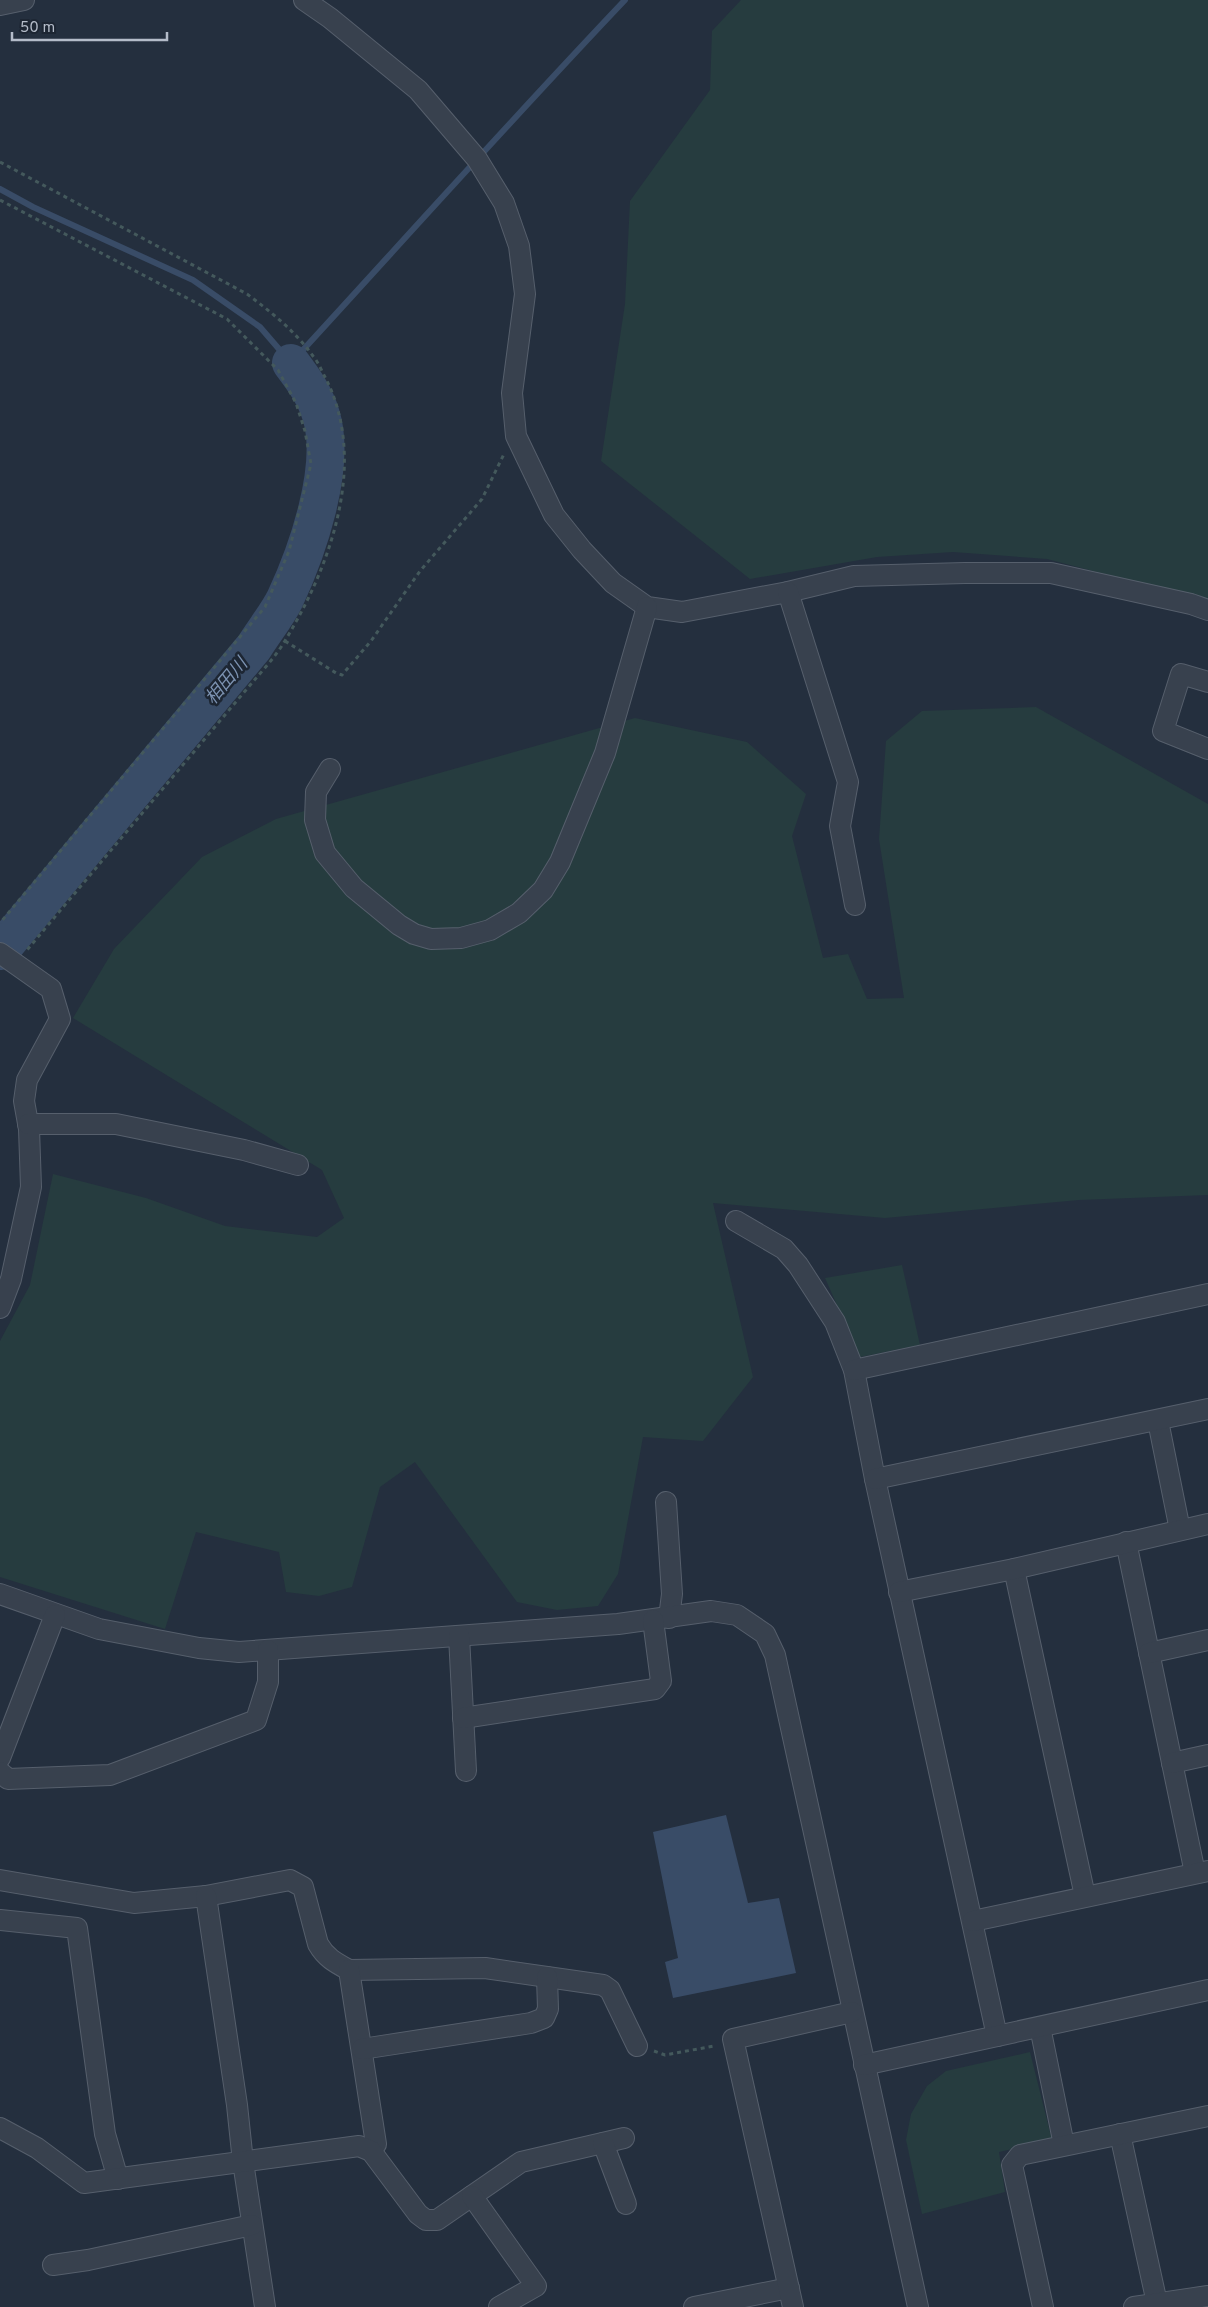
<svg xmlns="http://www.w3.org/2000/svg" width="1208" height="2307" viewBox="0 0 1208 2307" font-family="Overpass,'Noto Sans JP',sans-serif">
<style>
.green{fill:#263c3f}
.water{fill:#394c67}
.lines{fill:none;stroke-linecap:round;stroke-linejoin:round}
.stream{stroke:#394c67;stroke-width:6}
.river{stroke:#394c67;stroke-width:38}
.minor-casing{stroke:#565f6c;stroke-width:22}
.path{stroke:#44595c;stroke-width:3;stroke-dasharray:4 4;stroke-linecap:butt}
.minor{stroke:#38414e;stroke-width:20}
.labels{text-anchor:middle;stroke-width:5;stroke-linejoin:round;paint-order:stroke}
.water-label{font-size:18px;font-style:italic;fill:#7c92b1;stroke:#1d2633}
</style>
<rect width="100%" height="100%" fill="#242f3e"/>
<g class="green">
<path d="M741,0H1208V601L1047,559L953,552L877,557L750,579L601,461L625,304L630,201L710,90L712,31Z"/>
<path d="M1036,707L1208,804V1195L1079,1200L885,1218L713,1203L753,1377L703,1441L643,1437L618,1574L598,1606L557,1610L517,1602L415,1462L380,1487L352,1587L319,1596L286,1592L279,1552L196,1532L165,1629L0,1577V1341L30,1285L53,1174L146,1198L225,1226L317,1237L344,1218L322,1170L73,1018L114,949L202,857L276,819L635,718L747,742L806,794L792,836L823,958L848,954L867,999L904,998L879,839L886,741L922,711Z"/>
<path d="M902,1265L920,1345L860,1357L825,1278Z"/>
<path d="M1030,2052L1052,2140L999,2152L1005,2192L922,2214L906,2140L911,2114L927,2086L946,2071Z"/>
</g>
<path class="water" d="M726,1815L748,1903L779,1898L796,1973L673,1998L665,1962L678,1958L653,1832Z"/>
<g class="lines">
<path class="stream" d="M0,189L33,207L193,280L260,327L291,363C402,242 512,119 625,0"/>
<path class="river" d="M0,951L254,647C264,631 277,615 285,599C307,552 337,467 321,415C315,395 303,379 291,363"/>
<defs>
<g id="minor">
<path d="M304,0L330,18L418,90L477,159L504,203L519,246L525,294L512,393L516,436L554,515L582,550L613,583L647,607L682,612L788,592L854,576L965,573H1051L1191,604L1208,610"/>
<path d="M0,5L24,0"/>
<path d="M788,592L848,782L840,826L855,905"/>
<path d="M1208,682L1181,674L1163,731L1208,749"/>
<path d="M330,769L316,792L315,820L325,853L354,888L399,925L414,934L431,939L461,938L490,930L519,913L543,890L560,862L605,753L647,607"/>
<path d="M0,953L51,989L60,1019L27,1080L24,1101L29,1129L31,1187L11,1279L0,1308"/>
<path d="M28,1124H116L244,1150L298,1165"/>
<path d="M736,1221L784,1249L798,1265L835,1322L854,1370L875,1479L997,2036"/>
<path d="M854,1370L1208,1294"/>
<path d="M1158,1421L1180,1530"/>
<path d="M875,1479L1208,1409"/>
<path d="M666,1502L672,1594L669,1618"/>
<path d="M1126,1542L1195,1873"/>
<path d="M1014,1569L1085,1896"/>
<path d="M899,1592L1014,1569L1208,1524"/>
<path d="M0,1594L99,1629L199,1648L239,1652L618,1624L711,1611L737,1615L765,1634L775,1655L918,2307"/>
<path d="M459,1636L466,1771"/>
<path d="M1149,1653L1208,1640"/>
<path d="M463,1718L655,1689L661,1681L653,1620"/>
<path d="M0,1758L55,1615"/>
<path d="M1172,1763L1208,1755"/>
<path d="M0,1772L8,1779L110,1775L256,1720L268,1682V1650"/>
<path d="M0,1880L134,1903L206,1896L290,1880L303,1887L318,1944C326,1958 336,1963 349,1970L485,1968L603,1985L610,1990L637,2046"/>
<path d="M206,1896L237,2105L243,2162L265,2307"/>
<path d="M0,1920L77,1928L105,2134L118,2179"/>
<path d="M973,1921L1208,1871"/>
<path d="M349,1970L376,2144L371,2151"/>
<path d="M1040,2027L1064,2145"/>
<path d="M362,2049L531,2023L544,2018L548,2009L547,1977"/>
<path d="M864,2065L1208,1990"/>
<path d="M0,2128L37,2148L84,2183L359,2146L371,2151L418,2214L426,2220H437L521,2162L624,2138"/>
<path d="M1120,2134L1157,2303"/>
<path d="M603,2143L626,2204"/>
<path d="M472,2196L536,2286L499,2307"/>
<path d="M53,2265L88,2260L252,2225"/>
<path d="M694,2307L789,2288"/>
<path d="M793,2307L733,2039L852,2012"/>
<path d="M1043,2307L1012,2165L1020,2155L1208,2116"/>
<path d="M1134,2307L1208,2296"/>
</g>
</defs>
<use href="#minor" class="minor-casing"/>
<g class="path">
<path d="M0,162L247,294C271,312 295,331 313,356C319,363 322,372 326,379C368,462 331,565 286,639C277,655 263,670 251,684L27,950"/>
<path d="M0,200L227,319L278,370L296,403L305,431L311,464L289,551L265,607L0,923"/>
<path d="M285,641L336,673L342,675L371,641L420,571L482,499L504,454"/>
<path d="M654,2051L665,2055L714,2046"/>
</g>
<use href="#minor" class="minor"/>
</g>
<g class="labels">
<g class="water-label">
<text transform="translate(226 681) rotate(-50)" y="6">相田川</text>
</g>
</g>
<path d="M12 32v8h155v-8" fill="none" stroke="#b4bcc9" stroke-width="2.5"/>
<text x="20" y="32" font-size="15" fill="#b4bcc9" stroke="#1d2633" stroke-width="4" paint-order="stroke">50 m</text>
</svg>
